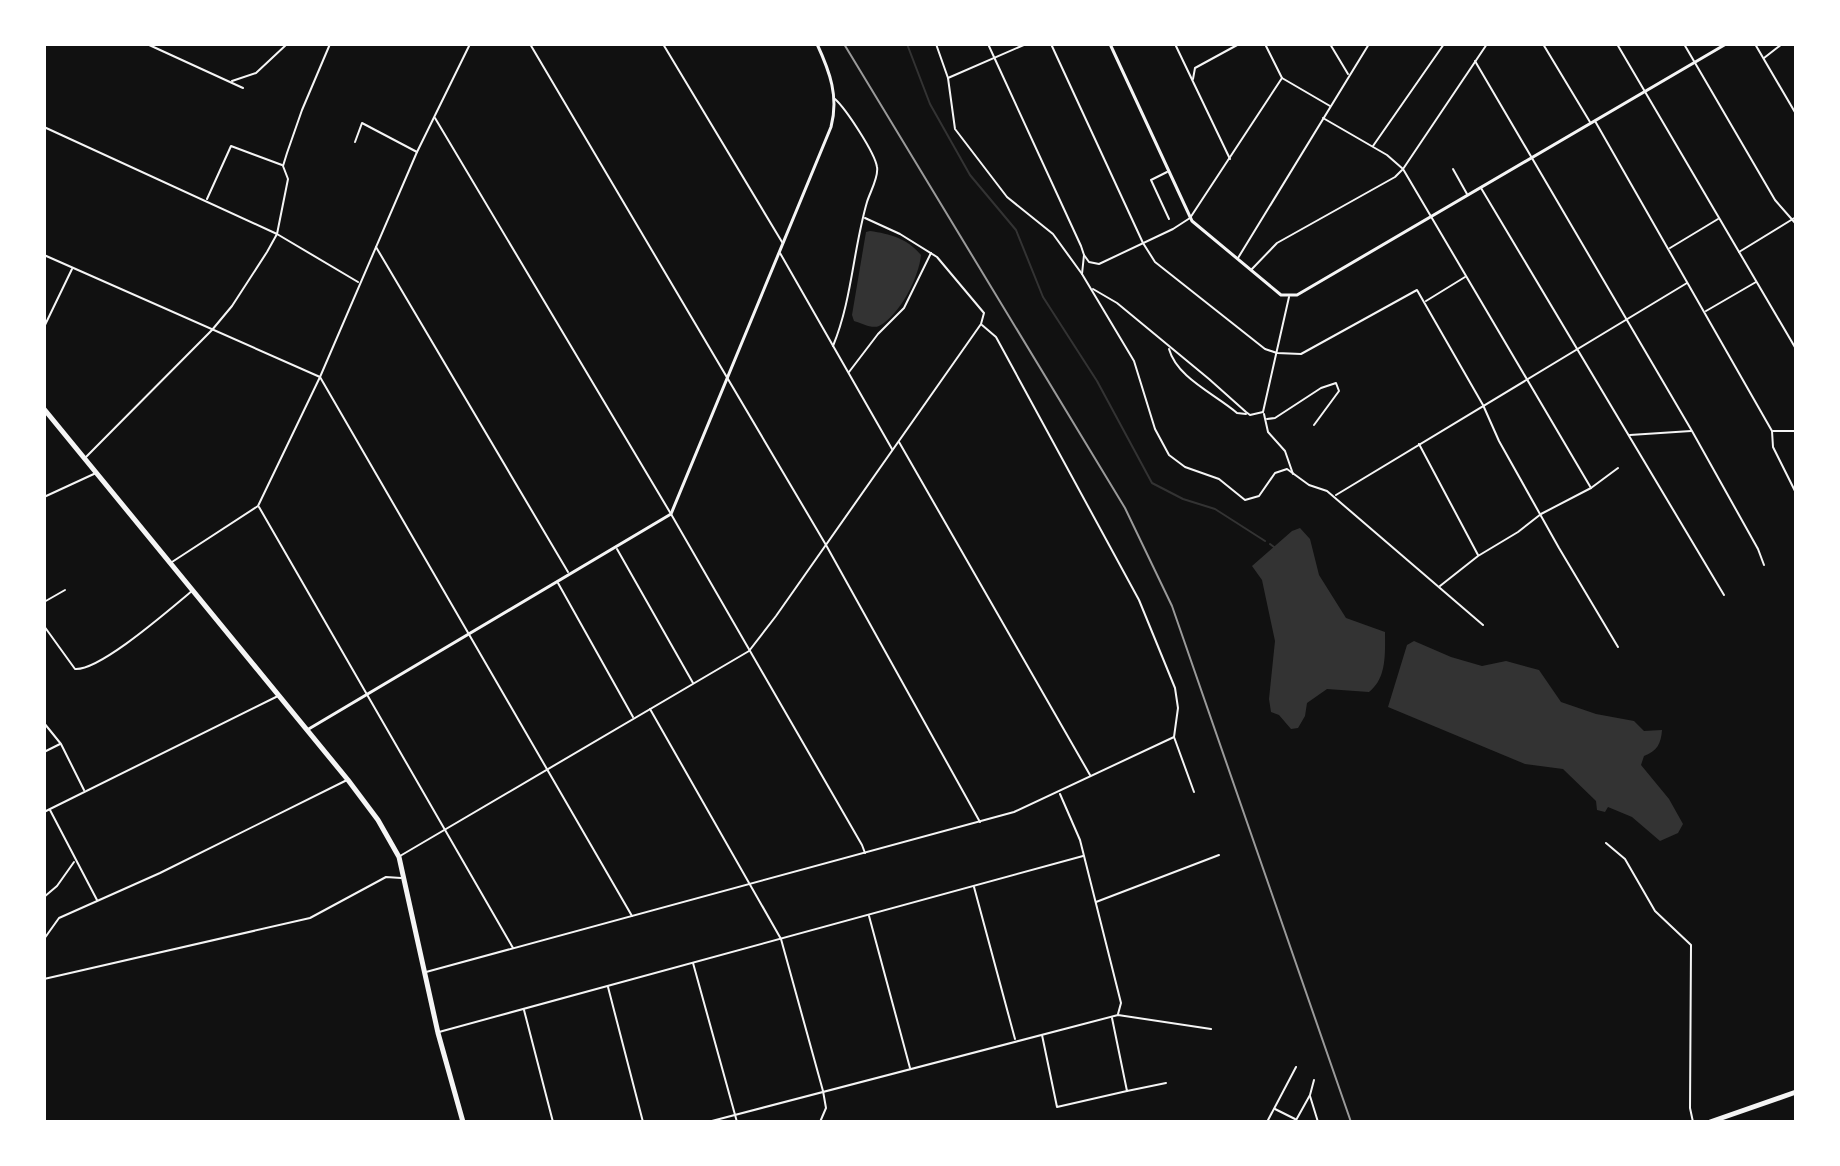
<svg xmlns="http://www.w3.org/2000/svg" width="1840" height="1166" viewBox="0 0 1840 1166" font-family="Mulish,sans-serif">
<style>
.water{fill:#333}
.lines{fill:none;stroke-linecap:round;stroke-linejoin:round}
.stream{stroke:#333;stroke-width:2}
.minor{stroke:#f5f5f5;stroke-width:2}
.tertiary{stroke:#f5f5f5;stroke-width:3}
.trunk{stroke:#f5f5f5;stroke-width:5}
.rail{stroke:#9a9a9a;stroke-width:2}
</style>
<rect width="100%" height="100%" fill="#111"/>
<g class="water">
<path d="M870,231C890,234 907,238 921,255C919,277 900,315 879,326C872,329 861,323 854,321L852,315L866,232Z"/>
<path d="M1300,528L1310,539L1319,575L1346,618L1385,632C1385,653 1387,678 1369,692L1327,689L1307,703L1305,716L1298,728L1291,729L1279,715L1271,712L1269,699L1275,641L1262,580L1252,566L1292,531Z"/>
<path d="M1414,641L1451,657L1482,666L1506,661L1539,670L1561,702L1596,714L1634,721L1644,731L1662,730C1661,744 1657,751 1644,756L1641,765L1669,799L1683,824L1678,833L1660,841L1632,817L1608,807L1605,812L1597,810L1596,801L1563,769L1525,764L1388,707L1407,645Z"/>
</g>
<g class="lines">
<g class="stream">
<path d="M907,44L930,104L970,175L1016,230L1043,297L1097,381L1152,483L1183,499L1215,509L1265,541"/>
<path d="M1270,544L1274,547"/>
</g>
<g class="minor">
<path d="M147,44L243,88"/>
<path d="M530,44L826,545L980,822"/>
<path d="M663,44L782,242"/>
<path d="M936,44L948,78L955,129L1007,197L1053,234L1082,274L1134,361L1155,429L1169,455L1185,467L1219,479L1245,500L1259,496L1275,473L1287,469L1309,485L1327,491L1483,625"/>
<path d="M988,44L1081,246L1084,255L1082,274"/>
<path d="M1051,44L1143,243L1155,262L1265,349L1277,353L1301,354L1417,290L1483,405L1499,441L1559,548L1618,647"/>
<path d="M1175,44L1230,159"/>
<path d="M1265,44L1282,78L1330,106"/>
<path d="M1330,44L1348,74"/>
<path d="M1487,44L1403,169L1591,488"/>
<path d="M1543,44L1590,122"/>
<path d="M1617,44L1796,349"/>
<path d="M1684,44L1775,200L1796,224"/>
<path d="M1755,44L1796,114"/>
<path d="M1764,58L1782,44"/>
<path d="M1475,61L1692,431L1758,549L1764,565"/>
<path d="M948,78L1026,44"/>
<path d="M1193,79L1195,68L1239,44"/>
<path d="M232,81L256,73L287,44"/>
<path d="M435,118L671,514L862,845L865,853"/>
<path d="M1595,121L1772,431L1773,447L1796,493"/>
<path d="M44,127L277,234L358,282"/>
<path d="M355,142L362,123L417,152"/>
<path d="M1373,146L1444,44"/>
<path d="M1453,169L1467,194"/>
<path d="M1167,172L1151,180L1169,219"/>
<path d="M1481,188L1724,595"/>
<path d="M207,199L231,146L282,165"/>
<path d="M376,247L568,572"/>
<path d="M1670,248L1718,219"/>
<path d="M1739,252L1796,217"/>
<path d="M780,253L892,449"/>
<path d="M44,255L320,377L632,916"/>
<path d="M1084,255L1089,262L1099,264L1173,229L1190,218L1282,78"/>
<path d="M1238,258L1369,44"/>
<path d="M1251,270L1277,243L1395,177L1403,169L1387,155L1323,118"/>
<path d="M1093,289L1117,303L1209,379L1246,412L1250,415L1263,412"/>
<path d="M1426,301L1465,277"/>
<path d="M1706,311L1756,282"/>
<path d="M982,325L996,337L1139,600L1175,688L1178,708L1174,737L1194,792"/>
<path d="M44,327L72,269"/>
<path d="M833,346C852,300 853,250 867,202C870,192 879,177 877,167C875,153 846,109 835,99"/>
<path d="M1169,349C1177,378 1215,394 1237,413L1246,414"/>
<path d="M849,372L878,334L904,308L931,253"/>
<path d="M1263,412L1289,297"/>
<path d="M1264,414L1268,432L1285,451L1293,474"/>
<path d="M1267,419L1275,418L1321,388L1336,383L1339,391L1314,425"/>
<path d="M1773,431H1796"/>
<path d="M1630,435L1691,431"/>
<path d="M899,442L1090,775"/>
<path d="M1419,444L1478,555"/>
<path d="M86,457L212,330L232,306L267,252L277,234L288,179L283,166L287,153L302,110L330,44"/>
<path d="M1336,495L1687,283"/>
<path d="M44,497L96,473"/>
<path d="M259,507L513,948"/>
<path d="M617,549L693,683"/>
<path d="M172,562L258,506L320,377L417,152L470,44"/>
<path d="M558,583L633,717"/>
<path d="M1440,586L1478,556L1518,532L1541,514L1591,488L1618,468"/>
<path d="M44,602L65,590"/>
<path d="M44,626L75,669C100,671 170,609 192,591"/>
<path d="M650,709L781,939L823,1091L826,1108L820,1122"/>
<path d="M44,723L61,744L84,790"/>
<path d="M44,752L60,744"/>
<path d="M1060,794L1080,840L1121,1003L1118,1014"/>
<path d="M50,810L97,900"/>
<path d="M44,812L278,696"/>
<path d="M1606,843L1625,859L1655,911L1691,945L1690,1108L1693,1122"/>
<path d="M400,856L749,651L776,616L981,324L984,313L937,257L900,234L865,218"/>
<path d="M974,887L1015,1039"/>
<path d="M44,897L57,886L74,862"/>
<path d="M1096,902L1219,855"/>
<path d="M869,916L910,1068"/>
<path d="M44,939L59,918L160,873L347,780"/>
<path d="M693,963L737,1122"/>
<path d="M426,972L1014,812L1174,737"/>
<path d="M44,979L310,918L386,877L401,878"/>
<path d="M608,987L643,1122"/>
<path d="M524,1010L553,1122"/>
<path d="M1112,1018L1127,1091L1166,1083"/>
<path d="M439,1032L1083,856"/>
<path d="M1042,1035L1057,1107L1127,1091"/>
<path d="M1310,1096L1318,1122"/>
<path d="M1275,1109L1295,1119"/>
<path d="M708,1122L1118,1015L1211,1029"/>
<path d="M1267,1122L1296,1067"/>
<path d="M1295,1122L1310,1095L1314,1080"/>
</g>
<g class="tertiary">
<path d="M1110,44L1192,221L1281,295H1297L1726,44"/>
<path d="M307,730L671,514L831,127C839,97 830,72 817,44"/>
</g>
<g class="trunk">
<path d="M44,409L348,780L378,820L399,857L438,1033L463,1122"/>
<path d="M1710,1122L1796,1092"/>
</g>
<path class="rail" d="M844,44L1125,508L1172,606L1351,1122"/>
</g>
<rect width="1840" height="1166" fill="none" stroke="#ffffff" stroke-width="92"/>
</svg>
